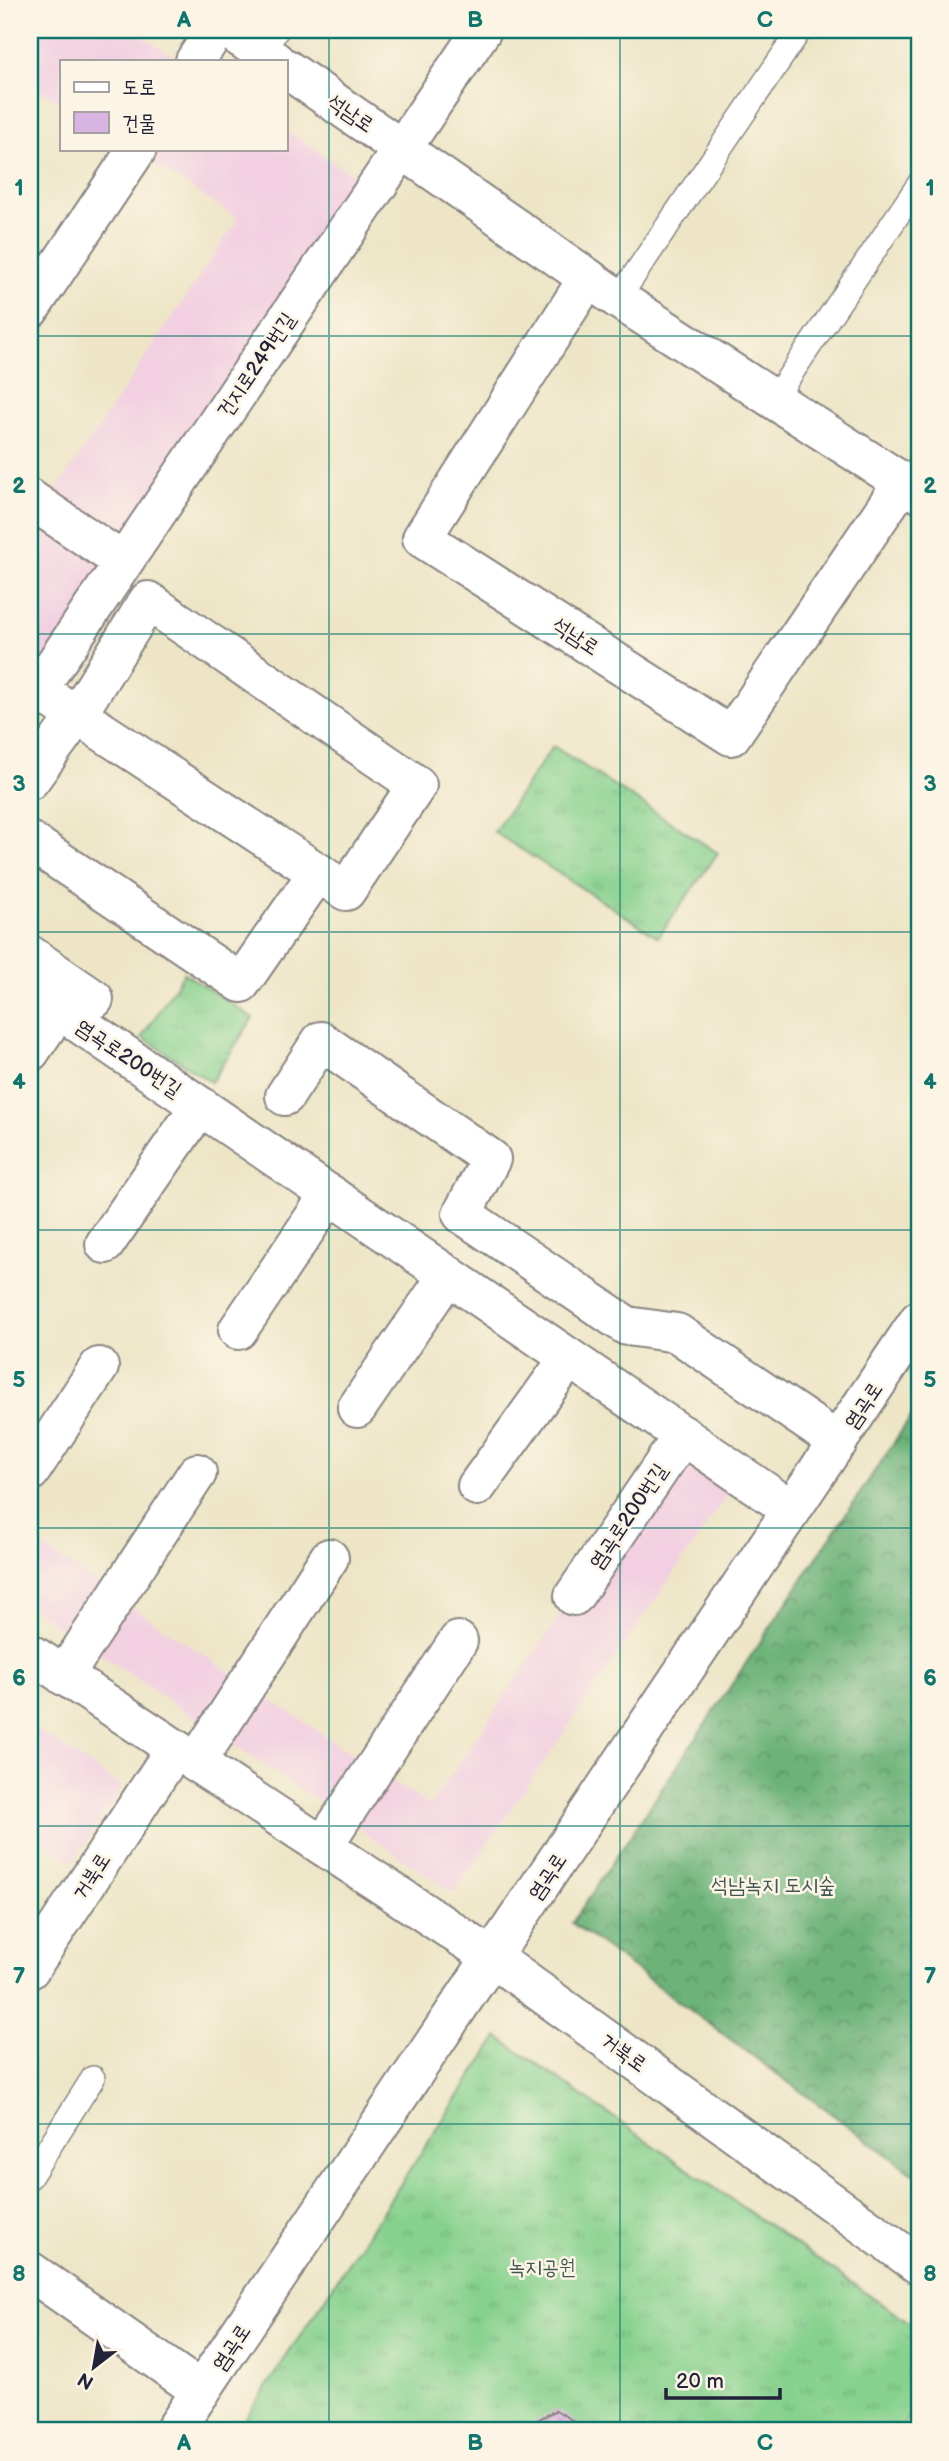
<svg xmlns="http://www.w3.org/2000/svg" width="949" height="2461" viewBox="0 0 949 2461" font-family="'Balsamiq Sans','Poor Story',sans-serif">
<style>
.built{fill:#f2cfe1}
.grass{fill:url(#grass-tufts);stroke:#547a64;stroke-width:2}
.forest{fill:url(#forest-crowns);stroke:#486a5a;stroke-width:2}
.building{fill:url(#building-cross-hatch)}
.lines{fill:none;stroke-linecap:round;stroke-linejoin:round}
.service-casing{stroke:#888480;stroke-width:26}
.minor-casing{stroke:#888480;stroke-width:42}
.tertiary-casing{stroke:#888480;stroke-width:42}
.service{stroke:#fff;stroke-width:23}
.minor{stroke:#fff;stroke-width:38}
.tertiary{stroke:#fff;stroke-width:38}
.grid{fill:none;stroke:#0f766e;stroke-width:2;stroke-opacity:0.55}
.labels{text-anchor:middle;stroke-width:5;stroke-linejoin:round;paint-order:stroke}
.street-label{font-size:21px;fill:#22223b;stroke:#fcf5e5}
.park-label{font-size:21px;fill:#405754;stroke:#fcf5e5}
.neatline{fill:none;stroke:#0f766e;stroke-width:2.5}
.grid-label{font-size:23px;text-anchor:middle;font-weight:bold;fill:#0f766e}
</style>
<defs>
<pattern id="grass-tufts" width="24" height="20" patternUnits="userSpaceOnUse" patternTransform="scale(1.75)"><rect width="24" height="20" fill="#87d18e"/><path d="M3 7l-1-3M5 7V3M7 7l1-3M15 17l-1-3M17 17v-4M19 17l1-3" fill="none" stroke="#74b37b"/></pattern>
<pattern id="forest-crowns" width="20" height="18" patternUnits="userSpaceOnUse" patternTransform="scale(1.75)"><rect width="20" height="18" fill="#6db379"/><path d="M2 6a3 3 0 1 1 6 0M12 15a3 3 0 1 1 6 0" fill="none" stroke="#599164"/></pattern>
<pattern id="building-cross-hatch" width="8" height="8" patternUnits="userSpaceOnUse" patternTransform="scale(1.75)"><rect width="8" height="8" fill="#d9b5e3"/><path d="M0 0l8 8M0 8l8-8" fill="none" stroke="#ba9bc4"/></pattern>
</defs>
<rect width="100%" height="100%" fill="#fcf5e5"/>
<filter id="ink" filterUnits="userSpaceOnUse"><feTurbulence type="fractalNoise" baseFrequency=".0143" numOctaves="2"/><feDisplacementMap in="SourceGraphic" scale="14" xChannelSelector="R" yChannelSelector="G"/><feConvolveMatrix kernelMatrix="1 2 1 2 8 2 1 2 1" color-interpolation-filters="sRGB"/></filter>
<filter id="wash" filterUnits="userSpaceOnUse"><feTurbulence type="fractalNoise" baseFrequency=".00686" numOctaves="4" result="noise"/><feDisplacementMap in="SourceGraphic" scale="28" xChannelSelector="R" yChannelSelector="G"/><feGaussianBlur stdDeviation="1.57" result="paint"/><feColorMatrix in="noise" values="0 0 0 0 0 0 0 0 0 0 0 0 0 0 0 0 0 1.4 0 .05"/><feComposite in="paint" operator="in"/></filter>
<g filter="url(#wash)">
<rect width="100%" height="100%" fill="#ede5c6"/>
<g class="built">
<path d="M30,30H132L181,61H61V103L30,83Z"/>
<path d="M285,129L373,190L30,700V530L238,219L131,149H285Z"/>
<path d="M683,1435L741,1475L454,1893L30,1607V1539L430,1806Z"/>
<path d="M30,1725L122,1787L73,1862L30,1833Z"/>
</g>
<g class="grass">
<path d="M553,746L718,853L658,937L494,832Z"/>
<path d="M184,973L253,1018L211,1082L142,1037Z"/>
<path d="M498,2037L919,2330V2403L900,2431H237Z"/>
</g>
<path class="forest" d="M919,1405V2178L572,1923Z"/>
<g id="blocks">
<path class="building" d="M556,2410L589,2431H517Z"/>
</g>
</g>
<g filter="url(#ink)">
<use href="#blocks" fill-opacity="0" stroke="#888480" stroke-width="2"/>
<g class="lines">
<defs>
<g id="service">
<path d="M262,53L277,30"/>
<path d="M618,299L800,30"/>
<path d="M774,399L919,184"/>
<path d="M30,2177L93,2078"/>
</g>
<g id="minor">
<path d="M195,61L216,30"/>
<path d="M588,278L422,538L731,736L903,482"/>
<path d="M30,309L137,149"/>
<path d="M30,499L123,562"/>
<path d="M30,701L482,30"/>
<path d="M30,780L77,715L148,601L417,785L346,891L77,715L37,690"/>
<path d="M30,841L241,983L318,872"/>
<path d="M30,955L94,999"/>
<path d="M30,990L792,1510"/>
<path d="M30,1052L59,1009"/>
<path d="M285,1096L321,1041L491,1159L462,1214L627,1326L677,1333L838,1442"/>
<path d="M105,1244L200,1106"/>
<path d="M238,1330L330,1194"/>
<path d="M357,1408L448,1275"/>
<path d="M30,1472L99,1367"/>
<path d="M477,1486L569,1358"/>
<path d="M574,1596L683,1435"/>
<path d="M64,1676L197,1473"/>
<path d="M196,1763L329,1558"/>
<path d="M323,1846L458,1641"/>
<path d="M30,1969L175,1749"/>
<path d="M30,2271L201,2391"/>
</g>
<g id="tertiary">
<path d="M229,30L275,61"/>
<path d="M285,68L618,299L919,493"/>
<path d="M30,1653L493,1958L919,2265"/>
<path d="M174,2431L919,1320"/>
</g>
</defs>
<use href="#service" class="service-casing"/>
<use href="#minor" class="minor-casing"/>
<use href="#tertiary" class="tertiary-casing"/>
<use href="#service" class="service"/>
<use href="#minor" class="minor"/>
<use href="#tertiary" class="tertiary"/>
</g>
</g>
<path class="grid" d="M329,30V2431M620,30V2431M30,336H919M30,634H919M30,932H919M30,1230H919M30,1528H919M30,1826H919M30,2124H919"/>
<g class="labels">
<g class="street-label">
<text transform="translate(351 113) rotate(34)" y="7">석남로</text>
<text transform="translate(256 365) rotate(-56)" y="7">건지로249번길</text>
<text transform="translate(576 636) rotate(33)" y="7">석남로</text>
<text transform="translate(129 1058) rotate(34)" y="7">염곡로200번길</text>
<text transform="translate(863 1405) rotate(-56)" y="7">염곡로</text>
<text transform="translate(628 1516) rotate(-56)" y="7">염곡로200번길</text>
<text transform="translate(91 1876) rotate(-57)" y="7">거북로</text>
<text transform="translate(547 1876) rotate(-56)" y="7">염곡로</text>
<text transform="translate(624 2052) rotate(36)" y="7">거북로</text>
<text transform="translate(231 2347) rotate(-56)" y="7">염곡로</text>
</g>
<g class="park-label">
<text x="773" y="1892">석남녹지 도시숲</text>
<text x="542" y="2274">녹지공원</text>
</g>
</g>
<rect width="949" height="2461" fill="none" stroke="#fcf5e5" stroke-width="77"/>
<rect x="60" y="60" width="228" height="91" fill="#fcf5e5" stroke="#a5a1a1" stroke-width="2"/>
<rect x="74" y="82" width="35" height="10" fill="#ffffff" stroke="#a5a1a1" stroke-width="2"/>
<text x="122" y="94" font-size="21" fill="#22223b">도로</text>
<rect x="74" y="112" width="35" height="21" fill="#d9b5e3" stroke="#a5a1a1" stroke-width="2"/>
<text x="122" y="130" font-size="21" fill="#22223b">건물</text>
<g transform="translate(94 2367) rotate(211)" stroke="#fcf5e5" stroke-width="5" paint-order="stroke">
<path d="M0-5L12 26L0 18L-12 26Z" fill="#22223b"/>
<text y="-10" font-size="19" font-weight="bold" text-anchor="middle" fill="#22223b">N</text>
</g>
<path d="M666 2388v10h114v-10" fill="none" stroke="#22223b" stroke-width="3.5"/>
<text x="676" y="2388" font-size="21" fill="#22223b" stroke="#fcf5e5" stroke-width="5" paint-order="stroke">20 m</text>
<rect x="38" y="38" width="873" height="2384" class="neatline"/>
<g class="grid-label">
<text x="184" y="27">A</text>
<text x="475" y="27">B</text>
<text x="765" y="27">C</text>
<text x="19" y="195">1</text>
<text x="930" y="195">1</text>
<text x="19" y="493">2</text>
<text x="930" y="493">2</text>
<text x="19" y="791">3</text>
<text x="930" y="791">3</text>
<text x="19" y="1089">4</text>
<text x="930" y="1089">4</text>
<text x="19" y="1387">5</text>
<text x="930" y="1387">5</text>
<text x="19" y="1685">6</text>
<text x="930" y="1685">6</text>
<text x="19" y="1983">7</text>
<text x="930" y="1983">7</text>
<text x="19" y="2281">8</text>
<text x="930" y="2281">8</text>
<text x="184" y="2450">A</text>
<text x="475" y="2450">B</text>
<text x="765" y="2450">C</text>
</g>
</svg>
